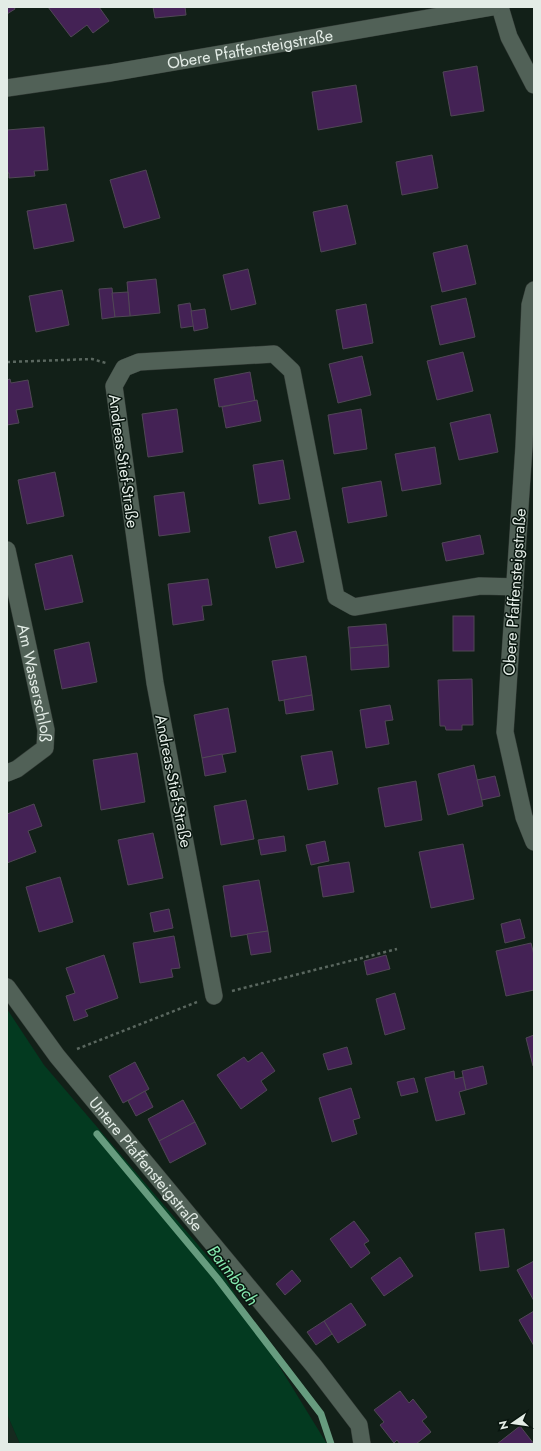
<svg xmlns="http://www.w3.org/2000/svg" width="541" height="1451" viewBox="0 0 541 1451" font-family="Jost,sans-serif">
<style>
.built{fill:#162a1f}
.green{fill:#033a20}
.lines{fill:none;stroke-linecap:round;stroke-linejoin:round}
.stream{stroke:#679c7f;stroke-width:7}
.building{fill:#425;stroke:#504755}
.street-casing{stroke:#333b36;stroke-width:18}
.path{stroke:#5a675f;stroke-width:2.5;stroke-dasharray:3 3;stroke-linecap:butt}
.street{stroke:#516157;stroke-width:17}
.labels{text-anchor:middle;stroke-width:3;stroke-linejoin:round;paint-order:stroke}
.street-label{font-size:16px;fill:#e3ece6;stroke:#09160f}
.water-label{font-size:17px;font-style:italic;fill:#86eab0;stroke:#09160f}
</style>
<rect width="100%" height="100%" fill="#122018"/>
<path class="built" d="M7,1414L20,1444H7Z"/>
<path class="green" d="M7,1009L44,1065L222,1273L327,1444H20L7,1414Z"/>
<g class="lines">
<path class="stream" d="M97,1134L217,1278L321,1414L331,1444"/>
</g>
<g class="building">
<path d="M7,7H14L15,9L7,14Z"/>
<path d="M48,7H99L109,21L93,33L87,25L71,37Z"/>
<path d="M153,7H185L186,15L155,18Z"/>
<path d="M477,66L484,111L451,116L443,72Z"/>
<path d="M356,85L362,122L318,130L312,92Z"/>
<path d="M44,127L48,170L34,171L35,176L9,178V173H7V130Z"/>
<path d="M432,155L438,188L402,195L396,162Z"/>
<path d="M146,170L160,218L124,228L110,180Z"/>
<path d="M66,204L74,241L34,249L27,211Z"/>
<path d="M347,205L356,244L321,252L313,212Z"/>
<path d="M467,245L476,284L442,292L433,253Z"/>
<path d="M248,269L256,304L231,310L223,275Z"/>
<path d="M156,279L160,313L130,316L127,282Z"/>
<path d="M112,288L115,317L102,319L99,289Z"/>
<path d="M62,290L69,325L36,332L29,296Z"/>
<path d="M128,292L130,316L115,317L112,293Z"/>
<path d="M466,298L475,337L440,345L431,306Z"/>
<path d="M190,303L194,326L181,328L178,305Z"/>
<path d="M366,304L373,343L343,349L336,310Z"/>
<path d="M205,309L208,328L194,331L191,311Z"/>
<path d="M463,352L473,391L437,400L427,361Z"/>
<path d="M362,356L371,395L338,403L329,364Z"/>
<path d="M250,372L255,401L219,407L214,379Z"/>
<path d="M10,379L11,383L28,380L33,407L16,410L19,423L7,425V380Z"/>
<path d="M257,400L261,421L226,428L222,407Z"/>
<path d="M177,409L183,452L148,457L142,414Z"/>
<path d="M361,409L367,449L334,454L328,415Z"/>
<path d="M490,414L498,452L459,460L450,423Z"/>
<path d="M435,447L441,484L402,491L395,454Z"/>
<path d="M283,460L290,499L259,504L253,465Z"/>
<path d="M55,472L64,516L27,524L18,480Z"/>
<path d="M381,481L387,516L348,523L342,488Z"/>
<path d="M184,492L190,532L159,536L154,496Z"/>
<path d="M296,531L304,562L276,568L269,537Z"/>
<path d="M480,535L484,554L446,561L442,543Z"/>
<path d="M72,555L83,602L45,610L35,564Z"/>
<path d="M208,579L212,605L202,606L204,620L173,625L168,584Z"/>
<rect x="453" y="616" width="21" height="35"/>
<path d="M386,624L388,645L350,648L348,627Z"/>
<path d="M89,642L97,682L62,689L54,650Z"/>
<path d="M388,645L389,667L351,670L350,648Z"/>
<path d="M306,656L312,695L279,701L272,661Z"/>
<path d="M472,679L473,725H462V730H446L445,726H440L438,680Z"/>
<path d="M312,695L314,710L286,714L284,700Z"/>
<path d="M390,705L393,720L385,721L389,744L366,748L360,710Z"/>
<path d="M228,708L236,752L202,758L194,715Z"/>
<path d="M332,751L338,784L308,790L301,756Z"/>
<path d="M137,753L145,802L101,810L93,760Z"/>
<path d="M222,754L226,772L205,776L202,758Z"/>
<path d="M474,765L483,806L448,815L438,774Z"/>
<path d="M495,776L500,796L482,800L477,780Z"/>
<path d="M416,781L422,820L385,827L378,788Z"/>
<path d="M246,800L254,839L221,845L214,806Z"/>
<path d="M34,804L42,826L28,831L36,852L7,863V814Z"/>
<path d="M153,833L163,878L128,885L118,840Z"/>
<path d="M284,836L286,851L261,855L258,840Z"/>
<path d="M325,841L329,861L311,865L306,845Z"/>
<path d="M463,844L474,899L431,908L419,852Z"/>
<path d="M349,862L354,892L323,897L318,867Z"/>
<path d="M60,877L73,922L39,932L26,887Z"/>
<path d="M259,880L268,931L231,937L223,886Z"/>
<path d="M169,909L173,928L154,932L150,913Z"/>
<path d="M520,919L525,938L505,943L501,924Z"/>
<path d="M268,931L271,952L251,955L247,934Z"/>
<path d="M174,936L180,968L171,969L173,977L140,983L133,943Z"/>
<path d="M531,943L534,955V990L506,996L496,951Z"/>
<path d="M104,955L118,998L85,1010L88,1016L74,1021L66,996L75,993L66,968Z"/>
<path d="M386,955L390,969L367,975L364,961Z"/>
<path d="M395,993L405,1029L385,1035L376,999Z"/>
<path d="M534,1035V1066H533L526,1038Z"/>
<path d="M347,1047L352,1064L328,1070L323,1054Z"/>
<path d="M262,1052L275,1071L261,1081L267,1090L241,1109L217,1075L244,1057L248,1062Z"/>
<path d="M135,1062L149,1089L123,1103L109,1076Z"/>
<path d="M483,1066L487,1084L466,1090L462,1071Z"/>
<path d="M454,1071L455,1079L463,1077L466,1090L459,1092L465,1114L436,1121L425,1078Z"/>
<path d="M414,1078L418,1092L401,1096L397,1082Z"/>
<path d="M351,1088L360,1118L353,1120L357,1134L332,1142L319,1098Z"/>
<path d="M145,1091L153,1107L136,1116L128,1101Z"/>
<path d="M183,1100L195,1122L159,1141L148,1119Z"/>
<path d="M195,1122L206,1144L170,1163L159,1141Z"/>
<path d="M354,1221L369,1241L364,1244L370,1253L351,1268L330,1239Z"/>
<path d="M504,1229L509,1267L480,1271L475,1233Z"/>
<path d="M400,1257L413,1276L384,1296L371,1278Z"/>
<path d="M534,1261V1301L517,1270Z"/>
<path d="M292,1270L301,1281L285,1295L276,1284Z"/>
<path d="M351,1303L366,1325L338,1343L324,1321Z"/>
<path d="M534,1311V1346L519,1320Z"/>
<path d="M324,1321L332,1334L316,1345L307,1332Z"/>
<path d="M400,1391L409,1403L413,1399L427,1417L422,1421L431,1432L416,1444H400L397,1440L394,1443L380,1425L384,1422L374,1410Z"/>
<path d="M520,1426L534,1444H497Z"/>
</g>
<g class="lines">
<defs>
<g id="street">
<path d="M500,7L509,37L534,85"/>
<path id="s1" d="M7,88L110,73L492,7"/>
<path d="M534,290L530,305L524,446L505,732L524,817L534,842"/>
<path id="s2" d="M7,550L46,730L45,748L17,769L7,773"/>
<path id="s3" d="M7,987L57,1056L314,1366L359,1425L362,1444"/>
<path d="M214,996L155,683L114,386L124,368L139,362L274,354L292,371L336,597L354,607L480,586L515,587"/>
</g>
</defs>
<use href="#street" class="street-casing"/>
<g class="path">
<path d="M7,362L92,359L106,363"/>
<path d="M232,991L397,949"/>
<path d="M77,1049L197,1002"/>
</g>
<use href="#street" class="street"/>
</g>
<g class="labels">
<g class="street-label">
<text dy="6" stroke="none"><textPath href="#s1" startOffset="246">Obere Pfaffensteigstraße</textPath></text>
<text transform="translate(124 461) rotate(82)" y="6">Andreas-Stief-Straße</text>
<text transform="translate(514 592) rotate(-86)" y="6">Obere Pfaffensteigstraße</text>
<text dy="6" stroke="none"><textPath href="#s2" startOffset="136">Am Wasserschloß</textPath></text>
<text transform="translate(174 781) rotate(79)" y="6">Andreas-Stief-Straße</text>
<text dy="6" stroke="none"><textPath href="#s3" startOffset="225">Untere Pfaffensteigstraße</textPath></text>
</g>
<g class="water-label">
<text transform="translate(233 1275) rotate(52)" y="6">Baimbach</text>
</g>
</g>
<rect width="541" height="1451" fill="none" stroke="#e3ece6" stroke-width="16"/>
<g transform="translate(513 1423) rotate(257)" stroke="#09160f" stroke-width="3" paint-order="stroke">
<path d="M0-3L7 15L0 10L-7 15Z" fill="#e3ece6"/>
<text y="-6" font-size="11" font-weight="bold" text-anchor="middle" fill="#e3ece6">N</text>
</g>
</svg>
